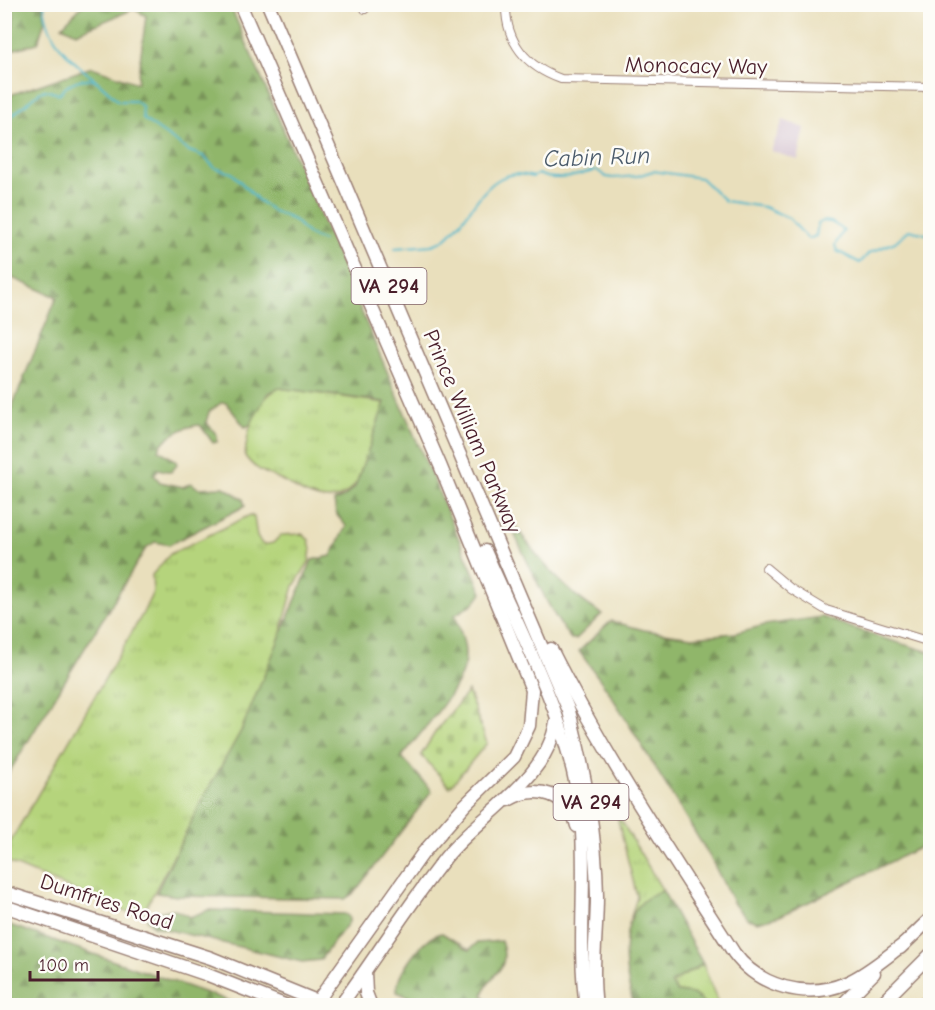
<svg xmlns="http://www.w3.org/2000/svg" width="935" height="1010" viewBox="0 0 935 1010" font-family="'Comic Neue',sans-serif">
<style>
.industrial{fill:#d0bdcd}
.grass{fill:url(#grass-tufts);stroke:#807a53;stroke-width:1.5}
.forest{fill:url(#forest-firs);stroke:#6d6a4b;stroke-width:1.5}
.cemetery{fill:url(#cemetery-stones);stroke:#807a53;stroke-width:1.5}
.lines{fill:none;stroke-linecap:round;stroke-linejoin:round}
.stream{stroke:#4db6ca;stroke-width:2}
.minor-casing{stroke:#9a7f74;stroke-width:10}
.primary-casing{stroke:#9a7f74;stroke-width:15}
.trunk-casing{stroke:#9a7f74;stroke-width:15}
.minor{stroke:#fff;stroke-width:8}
.primary{stroke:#fff;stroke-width:12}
.trunk{stroke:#fff;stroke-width:12}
.labels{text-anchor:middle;stroke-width:5;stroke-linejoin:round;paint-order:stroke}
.shield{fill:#fdfcf7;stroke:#806168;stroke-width:1.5}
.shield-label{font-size:21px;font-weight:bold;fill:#4a1f2b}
.street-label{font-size:22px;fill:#4a1f2b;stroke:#fdfcf7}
.water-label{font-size:24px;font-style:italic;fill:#4b5b6b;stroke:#fdfcf7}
</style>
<defs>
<pattern id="grass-tufts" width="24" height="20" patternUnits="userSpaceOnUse" patternTransform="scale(1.5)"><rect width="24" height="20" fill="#b5d47b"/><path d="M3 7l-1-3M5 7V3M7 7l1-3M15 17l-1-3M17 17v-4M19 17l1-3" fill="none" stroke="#9db66a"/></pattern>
<pattern id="forest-firs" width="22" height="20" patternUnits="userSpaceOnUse" patternTransform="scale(1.5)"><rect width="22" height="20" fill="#90b66b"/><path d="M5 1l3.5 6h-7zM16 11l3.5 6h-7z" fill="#789358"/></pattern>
<pattern id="cemetery-stones" width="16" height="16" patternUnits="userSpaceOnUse" patternTransform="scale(1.5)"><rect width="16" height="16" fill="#b5d47b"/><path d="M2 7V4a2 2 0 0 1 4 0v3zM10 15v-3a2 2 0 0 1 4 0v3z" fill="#9db66a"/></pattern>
</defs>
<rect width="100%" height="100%" fill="#fdfcf7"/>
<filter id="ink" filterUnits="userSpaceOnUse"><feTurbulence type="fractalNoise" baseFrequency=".0167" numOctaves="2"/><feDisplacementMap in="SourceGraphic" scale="12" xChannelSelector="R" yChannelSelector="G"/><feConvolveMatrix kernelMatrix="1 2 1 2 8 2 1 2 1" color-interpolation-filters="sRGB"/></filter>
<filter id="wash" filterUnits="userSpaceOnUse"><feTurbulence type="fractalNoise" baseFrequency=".008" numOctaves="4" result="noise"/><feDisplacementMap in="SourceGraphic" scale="24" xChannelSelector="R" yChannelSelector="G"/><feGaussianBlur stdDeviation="1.35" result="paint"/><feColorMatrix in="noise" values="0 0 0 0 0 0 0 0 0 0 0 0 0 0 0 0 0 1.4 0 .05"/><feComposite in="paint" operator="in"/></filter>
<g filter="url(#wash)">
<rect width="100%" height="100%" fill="#e9dfbc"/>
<path class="industrial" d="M783,120L805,128L798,160L771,151Z"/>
<g class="grass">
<path d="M279,388L385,403C368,454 361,531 290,485C274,475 256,473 245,456C247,431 255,400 279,388Z"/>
<path d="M250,515L254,517L257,537L263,545L273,543L281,535L302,534L309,540L311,549L309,562L294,586L276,650L241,731L145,909L136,913L123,911L5,861V851L142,615L153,592L152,575L170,554Z"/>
<path d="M616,812L663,891L653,894L629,924L637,897Z"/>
<path d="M703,964L719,1005H707L693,994L677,992L671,983Z"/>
</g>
<g class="forest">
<path d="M84,4L230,5L482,593L474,603L455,615C460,631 468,648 464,665C459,691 419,734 402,757L432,791L354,893L345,899L177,896L156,893L203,798L241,731L312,560L331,556L346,526L336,514L334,501L344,497L355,487L385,402L279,388L268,393L250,425L245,427L226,403H221L209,412L206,422L217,435V442L213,443L200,425C186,426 163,436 159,450L176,461L177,465L171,472L158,469L154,475L160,482L183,487L191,483L198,488L224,487L243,499L245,506L169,545L155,542L146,548L5,779V424L57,297L5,275V101L13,94L92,67L137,83L146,16L134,9L76,33L62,26Z"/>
<path d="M11,5H43L45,20L38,43L12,50L5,48V32L13,26L14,14Z"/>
<path d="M516,527C540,561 566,593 602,614L576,639H571C550,614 532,570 517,540L512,528Z"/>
<path d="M822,617L872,635L930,652V831L923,846L780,916L758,922L748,919L733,902L710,857L609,692L579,651L611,621L644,630L692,637L735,633L765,625Z"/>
<path d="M663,891L703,964L671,983L677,992L693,994L707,1005H634C623,970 614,903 663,891Z"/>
<path d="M173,909L190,917L208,910L345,914L349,917V922L320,960L302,962L169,930L153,926L147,919L149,914Z"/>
<path d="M4,923L241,1005H5Z"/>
<path d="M442,933L469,950L477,943L501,941C512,973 490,970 483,995L491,1005H427L397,992C396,973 424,936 442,933Z"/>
</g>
<path class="cemetery" d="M468,691L487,743L450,787L421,755L436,731Z"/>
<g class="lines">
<g class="stream">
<path d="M44,4C48,54 89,69 118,101H135L142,106L143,119L189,151L203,156L215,168L232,173L258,200L273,211L294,220L309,235L323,241"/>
<path d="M4,130L9,118L40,92L45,90L59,94C70,82 80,76 97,81"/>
<path d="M395,248L432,245L442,241C474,218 486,161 533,177L538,174C557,183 577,175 597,170L606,177L613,178L637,176L653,171L701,178L725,201L764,207L789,218L808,239L816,236L818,224L823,221L831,222L844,230L835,245L837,251L860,263L869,253L895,242L909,230L930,235"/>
</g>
</g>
</g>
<g filter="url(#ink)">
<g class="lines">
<defs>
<g id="minor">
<path d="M363,4L365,9"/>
<path d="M506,4C505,42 527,67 561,79L930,87"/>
<path d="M766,568L791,589L826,610L930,642"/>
</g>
<g id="primary">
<path d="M4,892L211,958L329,1006"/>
<path d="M4,906L208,975L287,1006"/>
</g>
<g id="trunk">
<path d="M240,4L440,465L532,690L529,726L514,757L464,806L423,853L314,1006"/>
<path d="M268,4L569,711C585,773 596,832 597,896C597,933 591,969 596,1006"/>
<path d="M485,551C521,634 572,727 581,818C587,880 577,944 586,1006"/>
<path d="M551,649C604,755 670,853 734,953C759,987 807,1000 846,983C867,974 886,957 904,944"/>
<path d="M508,800C536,783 569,794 577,826"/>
<path d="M900,948L930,919"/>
<path d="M365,972L366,993L371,1006"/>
<path d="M340,1006C376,957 408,905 446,857C482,813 547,780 556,722"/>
<path d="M841,1006L874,973"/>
<path d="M879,1006L930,955"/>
<path d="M915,1006L930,1004"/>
</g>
</defs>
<use href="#minor" class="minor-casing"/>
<use href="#primary" class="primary-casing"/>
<use href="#trunk" class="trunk-casing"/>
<use href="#minor" class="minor"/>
<use href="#primary" class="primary"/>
<use href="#trunk" class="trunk"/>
</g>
</g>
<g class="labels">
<g class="shield">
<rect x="351.5" y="268" width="75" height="36" rx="4.5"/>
<rect x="553.5" y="784" width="75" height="36" rx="4.5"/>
</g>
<g class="shield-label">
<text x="389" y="293">VA 294</text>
<text x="591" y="809">VA 294</text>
</g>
<g class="street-label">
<text transform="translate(696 65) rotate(1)" y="8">Monocacy Way</text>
<text transform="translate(473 431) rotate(67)" y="8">Prince William Parkway</text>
<text transform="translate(107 901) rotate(18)" y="8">Dumfries Road</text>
</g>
<g class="water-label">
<text transform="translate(597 157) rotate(-2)" y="8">Cabin Run</text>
</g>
</g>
<rect width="935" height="1010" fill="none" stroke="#fdfcf7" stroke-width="24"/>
<path d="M30 971v9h128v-9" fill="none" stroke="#4a1f2b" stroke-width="3"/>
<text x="39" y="971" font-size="18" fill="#4a1f2b" stroke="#fdfcf7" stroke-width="4.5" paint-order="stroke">100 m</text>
</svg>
